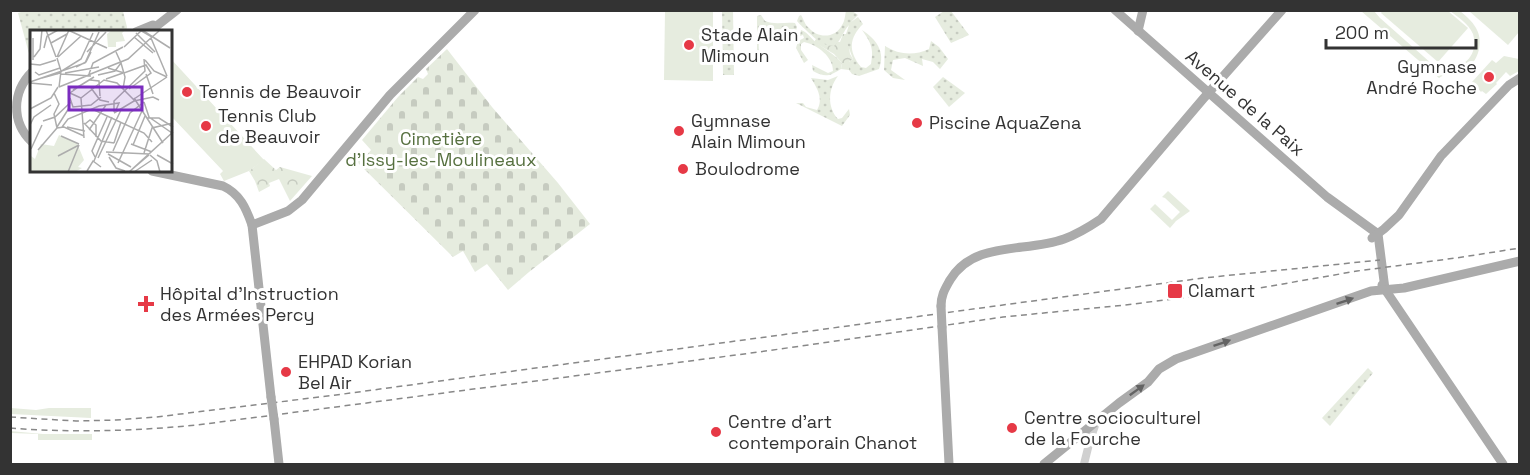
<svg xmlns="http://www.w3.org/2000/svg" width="1530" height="475" viewBox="0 0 1530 475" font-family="'Space Grotesk',sans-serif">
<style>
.grass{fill:#e6ecdf}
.cemetery{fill:url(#cemetery-stones)}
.park{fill:url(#park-crowns)}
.garden{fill:url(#garden-dots)}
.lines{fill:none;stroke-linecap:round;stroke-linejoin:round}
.minor{stroke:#d0d0d0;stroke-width:8}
.major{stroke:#ababab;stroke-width:9}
.rail{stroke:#888;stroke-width:1.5;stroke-dasharray:6 4.5;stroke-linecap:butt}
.major-bridge{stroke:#ababab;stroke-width:9}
.oneway{fill:#636363}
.poi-dot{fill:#e63946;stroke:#fff;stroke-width:2}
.labels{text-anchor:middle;stroke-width:6;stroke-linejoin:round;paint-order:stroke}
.poi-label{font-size:18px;fill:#333;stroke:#fff;text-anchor:start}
.street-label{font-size:18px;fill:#333;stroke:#fff}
.park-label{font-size:18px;fill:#56703f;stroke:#fff}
.inset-road{fill:none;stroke:#adadad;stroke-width:1.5}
.view{fill:#7b2cbf;fill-opacity:0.15;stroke:#7b2cbf;stroke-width:3}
.inset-edge{fill:none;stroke:#333;stroke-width:3}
</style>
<defs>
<pattern id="cemetery-stones" width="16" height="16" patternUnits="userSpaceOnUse" patternTransform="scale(1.5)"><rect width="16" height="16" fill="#e6ecdf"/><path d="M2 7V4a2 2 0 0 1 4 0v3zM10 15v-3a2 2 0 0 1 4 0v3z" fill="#c6cbc0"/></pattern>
<pattern id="park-crowns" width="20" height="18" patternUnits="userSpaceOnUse" patternTransform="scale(1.5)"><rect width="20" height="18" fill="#e6ecdf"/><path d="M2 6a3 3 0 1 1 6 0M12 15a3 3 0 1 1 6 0" fill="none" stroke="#c6cbc0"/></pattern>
<pattern id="garden-dots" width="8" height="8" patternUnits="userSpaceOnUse" patternTransform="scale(1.5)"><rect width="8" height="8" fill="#e6ecdf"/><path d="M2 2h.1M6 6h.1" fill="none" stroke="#c6cbc0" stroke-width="1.8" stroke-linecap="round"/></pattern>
</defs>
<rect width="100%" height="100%" fill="#fff"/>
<g class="grass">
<path d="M1383,10L1448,11L1468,28L1438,62L1381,13Z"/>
<path d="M665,11H713V81L664,80Z"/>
<path d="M1361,11H1374L1380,18L1432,64C1453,77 1481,60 1473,34C1469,24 1458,17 1450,11H1460C1466,16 1472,21 1476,28C1485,43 1477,66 1461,72C1453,76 1445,73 1439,78Z"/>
<path d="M1469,11H1519V32L1508,45Z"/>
<path d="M1504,56L1519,59V71L1510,76L1506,72L1496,83L1497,84L1486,94L1482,91L1481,92L1472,82L1492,60L1496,63Z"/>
<path d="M171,59L264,160L249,171L224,181L220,174L223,171L171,116Z"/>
<path d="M1168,191L1190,211L1176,221L1170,228L1150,209L1155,204L1172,220L1180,212L1165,198L1162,197Z"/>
<path d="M11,408L36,410L49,408H91V418L11,414Z"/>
<path d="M10,431L43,434H92V440H38V434L11,433Z"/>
</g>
<path class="cemetery" d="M447,49L492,107L558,183L590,224L529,272L508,290L487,264L475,272L463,251L453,257L350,155L351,153L361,162L371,150L362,140L398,97L418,77L423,79L428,74L426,69Z"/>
<g class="park">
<path d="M843,34H847L850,54L853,59L849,62V70L841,69L842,63L834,54L814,42L816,39L840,42Z"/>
<path d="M264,159L276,170L280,167L312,176L290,201L279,179L269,183L270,186L259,192L255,181L249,171Z"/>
</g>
<g class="garden">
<path d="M27,10L123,11L127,27L126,32H32L31,61L18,13Z"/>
<path d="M722,11H733L734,75H723Z"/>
<path d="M846,11H852L858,15L851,22L858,17L863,24C849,38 848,51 861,67L866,68L871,64C874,48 871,43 862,30C876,39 886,52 879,69L859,76L852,74L849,70V62L853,59L847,43V35L846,34L849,25C843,31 842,40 834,46C821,45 817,40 808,32C804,28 801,26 797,21L799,16L801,15C804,20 805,25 809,28C818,39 836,38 842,25C845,21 845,15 846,11Z"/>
<path d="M944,11H951L969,35L951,43L935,17Z"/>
<path d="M761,15L765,21C774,25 785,22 795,23L797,27L796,31C787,26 766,31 760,39C758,43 759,49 759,54L757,53V16Z"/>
<path d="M801,30C809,33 811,39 817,43C826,50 834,54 842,63L841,69C829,76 826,78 813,71L812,65L828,73L833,71C833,57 818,45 804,42L801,44V50L808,60L804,63L796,48L798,41L804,38L803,35L800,36Z"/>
<path d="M931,41L939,47L948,59L940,69L933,62L922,59L923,66L905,58L893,60L891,70L905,80L893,78L884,70L885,46C899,55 914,56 929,49Z"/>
<path d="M838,76C828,89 827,107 838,119L842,118L849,109L850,115L842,126L796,103H803L806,107L817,110C824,99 817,88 811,78L828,80Z"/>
<path d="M943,77L965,93L949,107L933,87Z"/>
<path d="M1368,368L1373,373L1330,426L1322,418Z"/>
</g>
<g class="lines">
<path class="minor" d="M1084,464L1090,440L1096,423"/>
<g class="major">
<path d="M1115,10L1327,197L1378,234L1385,289"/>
<path d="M1138,31L1143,10"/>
<path d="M136,32L153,25"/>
<path d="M147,32L154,28L177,10"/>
<path d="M32,72C12,92 11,122 32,142"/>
<path d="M152,171L223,186C240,194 246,208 252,225L271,397"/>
<path d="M252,225L288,211L302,200L390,95L475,10"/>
<path d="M1372,238L1384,229L1399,215L1441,156L1509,85L1520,78"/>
<path d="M1382,285L1503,464"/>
<path d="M941,306C941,295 945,289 950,280C974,240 1026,253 1064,239C1078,234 1089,227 1101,219L1203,99L1282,10"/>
<path d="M942,327L949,464"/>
<path d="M274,419L279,464"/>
<path d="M1044,464L1119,403L1148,382L1159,369L1176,359L1371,291L1404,288L1520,261"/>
</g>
<g class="rail">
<path d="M10,417L76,421L116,420L156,417L336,395L1203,278L1380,260"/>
<path d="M10,428C73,433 135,431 197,425L759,352L1003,317L1125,305L1254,289L1357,271L1456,258L1520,248"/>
</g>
<g class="major-bridge">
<path d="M941,306L942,327"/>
<path d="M271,397L274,419"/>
</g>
</g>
<defs><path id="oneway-solid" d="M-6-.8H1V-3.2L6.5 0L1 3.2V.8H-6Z" transform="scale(1.5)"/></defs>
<g class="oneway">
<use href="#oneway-solid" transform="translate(1345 301) rotate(-19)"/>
<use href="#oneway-solid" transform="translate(1222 343) rotate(-19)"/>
<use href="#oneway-solid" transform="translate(1137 390) rotate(-36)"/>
</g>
<g class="poi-dot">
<circle cx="689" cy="45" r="6"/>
<circle cx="1489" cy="77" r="6"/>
<circle cx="187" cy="92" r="6"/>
<circle cx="917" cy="123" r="6"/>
<circle cx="206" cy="126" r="6"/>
<circle cx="679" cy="131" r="6"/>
<circle cx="683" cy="169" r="6"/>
<rect x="1167" y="283" width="16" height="16" rx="3"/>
<path d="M143 295h6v6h6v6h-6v6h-6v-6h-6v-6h6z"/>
<circle cx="286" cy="372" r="6"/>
<circle cx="1012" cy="428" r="6"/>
<circle cx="716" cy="432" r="6"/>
</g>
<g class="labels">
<g class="poi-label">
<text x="701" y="41">Stade Alain<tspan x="701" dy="21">Mimoun</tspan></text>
<text x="1477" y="73" text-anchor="end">Gymnase<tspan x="1477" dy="21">André Roche</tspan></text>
<text x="199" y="98">Tennis de Beauvoir</text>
<text x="218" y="122">Tennis Club<tspan x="218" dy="21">de Beauvoir</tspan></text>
<text x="691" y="127">Gymnase<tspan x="691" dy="21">Alain Mimoun</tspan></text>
<text x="929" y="129">Piscine AquaZena</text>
<text x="695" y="175">Boulodrome</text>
<text x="1188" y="297">Clamart</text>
<text x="160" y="300">Hôpital d'Instruction<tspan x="160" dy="21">des Armées Percy</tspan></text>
<text x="298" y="368">EHPAD Korian<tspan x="298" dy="21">Bel Air</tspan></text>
<text x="1024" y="424">Centre socioculturel<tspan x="1024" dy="21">de la Fourche</tspan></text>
<text x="728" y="428">Centre d'art<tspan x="728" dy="21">contemporain Chanot</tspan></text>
</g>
<g class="street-label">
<text transform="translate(1245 103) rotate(41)" y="6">Avenue de la Paix</text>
</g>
<g class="park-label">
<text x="441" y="145">Cimetière<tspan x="441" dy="21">d'Issy-les-Moulineaux</tspan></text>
</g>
</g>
<g transform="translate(30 30)">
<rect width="142" height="142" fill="#fff"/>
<path d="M29,105L47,113L54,130L48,137L52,138L45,142H0L1,126L5,129L11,114L24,116Z" fill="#e6ecdf"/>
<path d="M82,0H95L92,3L95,11L86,12V17H78L77,4Z" fill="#e6ecdf"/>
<path class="inset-road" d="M16,0L26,27M38,0L77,18M110,0L122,7L129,1M112,0L140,18M106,3L125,22M104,7L123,23M3,8V30M121,8L137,46M21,13L37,4M94,17L112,0M14,18L17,6L28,0M57,22L76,2M4,27L10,19L12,0M27,27L39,0M28,27L51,6M27,28L31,41L29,57M115,30L124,41L137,47M91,33L95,47L93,59M0,34L10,35L26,30M46,37L56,32L61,22M78,38L94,43L116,35L121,43L99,59M5,42L9,45L30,38M35,43L69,37M27,44L51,29L63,3M31,44L61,46M59,44L63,33L93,17M116,44L123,64M58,45L98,29L123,6M68,45L85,41L91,33L86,22M12,48L30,43M76,49L93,43M60,50L69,51L70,66M0,52L55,33L69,2M0,53L22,55M29,57L59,45M47,58L40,63L51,68L54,108M61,58L70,70L79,72M43,60L64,47M24,63L29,74L24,84L27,98M40,68L43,77L61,75L71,67M51,68L74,50L87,53L105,71M104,68L133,113M104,69L137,47M114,72L119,87L142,103M0,79L21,68L28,57M62,79L114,103L122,112M84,82V71L115,41L114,29M84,83L104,71L123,67L129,70M117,88H129L143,97M13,91L25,87L41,72M54,93L71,111L84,113M55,94L60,90L66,95V107M0,95L4,87L21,75M27,97L39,78M32,97L38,89L69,76L89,73L86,80M37,97L55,101M59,100L76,75M31,106L49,114M84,113L91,92M101,114L122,122M103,115L115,86M1,119L12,95M8,120L27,98L34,97L54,106M83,121L100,83L114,72M76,122L119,124M114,123L122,98L143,93M78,124L101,137M119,124L143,102M120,125L127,131L130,142M127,125L143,134M28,126L49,115M65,127L62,121L77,87M79,127L86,138L95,141M68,128L91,80M64,131L82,87M88,133L112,81M57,141L63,131L71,137M38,142L49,115M99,142L119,125M99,142L143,102M104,142L122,130"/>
<path class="view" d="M39,57H112V80H39Z"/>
<rect width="142" height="142" class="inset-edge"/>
</g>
<rect width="1530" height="475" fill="none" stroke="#333333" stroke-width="24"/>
<path d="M1326 39v9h150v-9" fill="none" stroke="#333333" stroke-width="3"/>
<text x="1335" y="39" font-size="18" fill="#333333" stroke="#ffffff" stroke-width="4.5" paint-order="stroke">200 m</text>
</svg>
